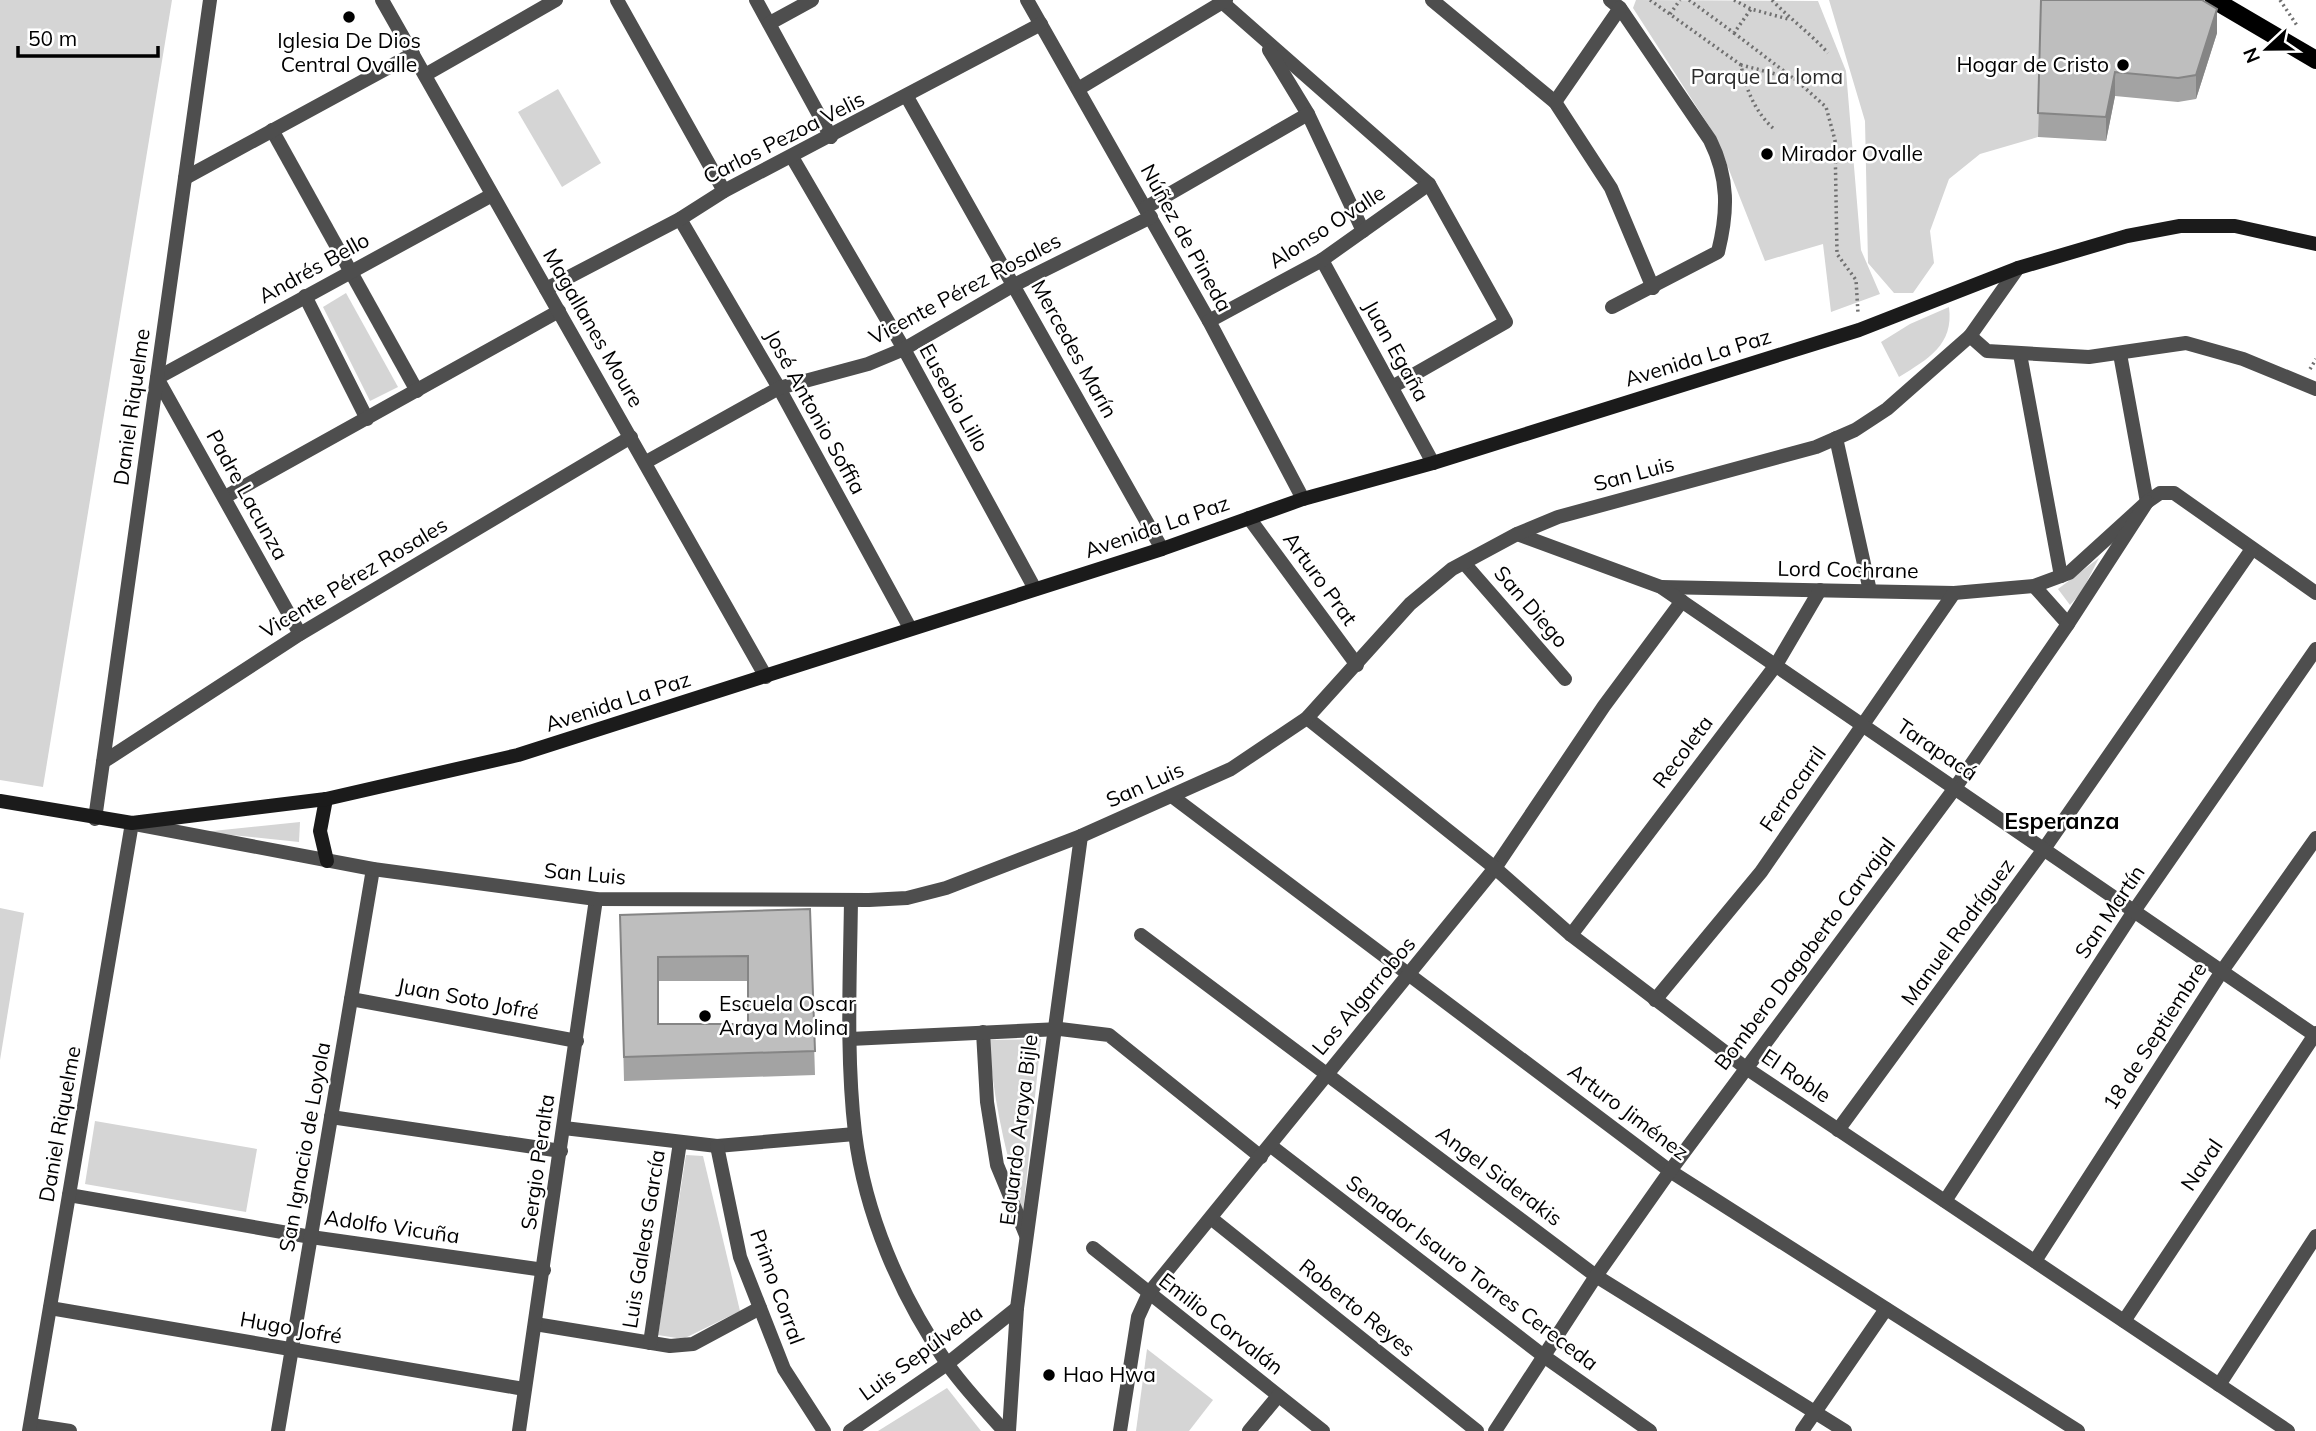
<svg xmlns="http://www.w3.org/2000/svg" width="2316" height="1431" viewBox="0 0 2316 1431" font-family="Mulish,sans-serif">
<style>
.green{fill:#d5d5d5}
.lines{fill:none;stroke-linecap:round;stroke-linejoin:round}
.path{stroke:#707070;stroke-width:3.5;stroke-dasharray:2 3.5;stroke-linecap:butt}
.minor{stroke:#4e4e4e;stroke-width:14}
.tertiary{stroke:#4e4e4e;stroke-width:14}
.secondary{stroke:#1b1b1b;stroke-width:14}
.primary{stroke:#000;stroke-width:18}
.wall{fill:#a3a3a3;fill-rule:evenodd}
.shaded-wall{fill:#858585}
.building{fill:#bebebe;stroke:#858585;stroke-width:2;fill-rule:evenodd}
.poi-dot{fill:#000;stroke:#fff;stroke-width:2.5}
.labels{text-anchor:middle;stroke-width:5;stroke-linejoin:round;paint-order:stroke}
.poi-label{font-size:21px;fill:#000;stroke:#fff;text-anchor:start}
.park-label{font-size:21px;fill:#2c2c2c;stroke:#fff}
.street-label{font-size:21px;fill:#000;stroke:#fff}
.neighbourhood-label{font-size:23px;font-weight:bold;fill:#000;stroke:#fff}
</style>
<rect width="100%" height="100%" fill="#fff"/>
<g class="green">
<path d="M0,0H172L43,787L0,780Z"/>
<path d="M1636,0L1818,1L1846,71L1861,250L1880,294L1831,312L1823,244L1765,261L1716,137L1633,8Z"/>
<path d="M1829,0H2041L2038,137L1980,154L1949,179L1930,231L1934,263L1913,293H1894L1868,263L1865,121Z"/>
<path d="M558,89L601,163L562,187L518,112Z"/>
<path d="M346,293L398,387L370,401L323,307Z"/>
<path d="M1949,307C1954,345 1928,359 1899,377L1881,342L1910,324Z"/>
<path d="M2099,558L2081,593L2070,605L2058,589Z"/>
<path d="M300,822L299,842L203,832Z"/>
<path d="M0,908L24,913L0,1060Z"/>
<path d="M1041,1039L1023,1212C1006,1155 993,1100 989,1040Z"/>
<path d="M95,1121L257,1149L246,1212L85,1184Z"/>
<path d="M686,1155L703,1156L740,1311L683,1339L658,1335Z"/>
<path d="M1147,1349L1213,1400L1189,1431H1136Z"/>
<path d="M947,1388L981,1431H878Z"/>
</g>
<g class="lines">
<g class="path">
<path d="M1650,0L1741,65"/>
<path d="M1689,0L1734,33L1751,9"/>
<path d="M1734,0L1751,9L1788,19"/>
<path d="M1772,0C1790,19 1810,33 1828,53"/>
<path d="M2280,0L2298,27"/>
<path d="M1670,14L1680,0"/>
<path d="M1734,33L1793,78"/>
<path d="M1773,128C1755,112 1745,87 1741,65L1795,79L1826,107L1835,140L1837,254L1856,280L1858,313"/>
<path d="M2310,369L2316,359"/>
</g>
<g class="minor">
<path d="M617,0L724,191"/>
<path d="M756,0L831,137"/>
<path d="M1027,0L1209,321L1303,499"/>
<path d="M1432,0L1555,102L1611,188L1653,288"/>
<path d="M1610,0L1620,8L1710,140C1729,178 1728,212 1718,252L1612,307"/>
<path d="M1222,2L1429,184L1506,322L1392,387"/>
<path d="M770,23L812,0"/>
<path d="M1269,50L1308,114L1363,231"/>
<path d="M425,75L556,0"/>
<path d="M1078,89L1226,0"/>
<path d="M907,97L1162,549"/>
<path d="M1555,102L1620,8"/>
<path d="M272,130L417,391"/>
<path d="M792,157L904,349L1035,589"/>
<path d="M185,178L413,54"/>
<path d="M1145,208L1308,114"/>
<path d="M680,219L779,388L910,628"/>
<path d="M1322,260L1433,463"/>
<path d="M546,289L680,219L724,191L1041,24"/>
<path d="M305,296L367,419"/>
<path d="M1209,321L1322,260L1429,184"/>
<path d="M2020,354L2061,576"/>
<path d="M2120,354L2147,502"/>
<path d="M1836,438L1870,591"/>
<path d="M646,462L779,388L868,364L904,349L1014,285L1151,217"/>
<path d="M225,497L559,311"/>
<path d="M1464,563L1565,679"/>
<path d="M2034,586L2068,624"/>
<path d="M1661,587L1954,593L2034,586L2069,573L2147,502L2160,493H2174L2316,593"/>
<path d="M300,634L157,378L492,195"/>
<path d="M103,762L300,634L631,437"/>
<path d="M1173,797L1670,1171L2078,1431"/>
<path d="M95,819L210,0"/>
<path d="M1141,935L1596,1276L1845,1431"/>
<path d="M1571,935L1776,665L1820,590"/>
<path d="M351,999L577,1041"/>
<path d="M1655,1000L1761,872L1954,593"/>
<path d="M983,1032L987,1102L997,1165L1026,1235"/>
<path d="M850,1039L1060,1029L1109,1035L1261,1157"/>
<path d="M331,1117L561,1151"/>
<path d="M564,1128L717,1146L855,1134"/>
<path d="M1838,1130L2044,849L2252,549"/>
<path d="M717,1146L740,1257L784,1369L824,1431"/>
<path d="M1271,1146L1545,1357L1650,1431"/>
<path d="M69,1195L311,1237L544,1270"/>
<path d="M1945,1201L2134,911L2316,649"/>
<path d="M1212,1219L1477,1431"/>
<path d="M1093,1248L1323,1431"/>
<path d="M2035,1261L2222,971L2316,838"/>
<path d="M50,1308L524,1389"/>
<path d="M2124,1321L2316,1033"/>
<path d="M535,1324L670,1346L693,1344L760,1308"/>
<path d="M650,1343L680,1142"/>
<path d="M2219,1385L2316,1236"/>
<path d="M31,1425L70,1431"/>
<path d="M29,1431L132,823"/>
<path d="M278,1431L373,869"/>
<path d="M519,1431L596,899"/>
<path d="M850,1431L947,1364L1017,1308"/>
<path d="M1009,1431L1017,1308L1081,836"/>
<path d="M1120,1431L1138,1317L1149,1293L1495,868L1604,706L1682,601"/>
<path d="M1249,1431L1278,1396"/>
<path d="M1495,1431L1596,1276L1670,1171L1955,788L2068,624L2147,502"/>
<path d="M1802,1431L1886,1309"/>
</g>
<g class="tertiary">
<path d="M382,0L766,677"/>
<path d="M1970,336L1987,351L2089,357L2186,343L2243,359L2316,389"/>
<path d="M1249,518L1357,665"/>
<path d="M1517,534L1661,587L2316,1036"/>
<path d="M1307,718L1495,868L1571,935L1746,1068L2288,1431"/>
<path d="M135,824L373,869L596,899L869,900L907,898L946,888L1081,836L1231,769L1307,718L1410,604L1452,569L1517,534L1558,517L1816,447L1855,430L1887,409L1970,336L2018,268"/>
<path d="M851,900C850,977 846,1056 855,1133C865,1214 900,1295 946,1362C963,1387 985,1409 1004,1431"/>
</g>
<g class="secondary">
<path d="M326,799L320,831L327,861"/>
<path d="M0,801L132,823L326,799L518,755L1162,549L1303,499L1433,463L1859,330L2018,268L2127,236L2180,226H2235L2316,244"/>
</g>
<path class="primary" d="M2214,0L2316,60"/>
</g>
<g class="wall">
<path d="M2041,0L2217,33L2196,99L2178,102L2115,96L2106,141L2038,137Z"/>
<path d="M810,909L815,1075L624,1081L620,915ZM658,981H748V1024H658Z"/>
</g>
<g class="shaded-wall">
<path d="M2217,9V33L2196,99V75Z"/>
<path d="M2115,72V96L2106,141V117Z"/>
</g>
<g class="building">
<path d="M2041,0H2202L2217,9L2196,75L2178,78L2115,72L2106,117L2038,113Z"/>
<path d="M810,909L815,1051L624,1057L620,915ZM748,956V1024H658V957Z"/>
</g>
<g class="poi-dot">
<circle cx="349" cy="17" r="7"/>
<circle cx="2123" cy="65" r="7"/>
<circle cx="1767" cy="154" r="7"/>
<circle cx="705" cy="1016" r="7"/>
<circle cx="1049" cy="1375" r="7"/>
</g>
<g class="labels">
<g class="poi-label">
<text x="349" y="48" text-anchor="middle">Iglesia De Dios<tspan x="349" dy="24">Central Ovalle</tspan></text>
<text x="2109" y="72" text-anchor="end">Hogar de Cristo</text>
<text x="1781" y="161">Mirador Ovalle</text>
<text x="719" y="1011">Escuela Oscar<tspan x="719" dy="24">Araya Molina</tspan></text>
<text x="1063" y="1382">Hao Hwa</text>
</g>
<g class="park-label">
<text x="1767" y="84">Parque La loma</text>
</g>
<g class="street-label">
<text transform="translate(784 138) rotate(-27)" y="7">Carlos Pezoa Velis</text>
<text transform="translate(1327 227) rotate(-33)" y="7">Alonso Ovalle</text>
<text transform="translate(1186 238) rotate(61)" y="7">Núñez de Pineda</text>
<text transform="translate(314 268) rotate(-29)" y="7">Andrés Bello</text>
<text transform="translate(965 289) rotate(-28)" y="7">Vicente Pérez Rosales</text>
<text transform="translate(593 328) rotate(60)" y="7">Magallanes Moure</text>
<text transform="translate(1074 349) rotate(61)" y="7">Mercedes Marín</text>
<text transform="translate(1396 351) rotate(61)" y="7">Juan Egaña</text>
<text transform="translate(1698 358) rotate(-17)" y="7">Avenida La Paz</text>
<text transform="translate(954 398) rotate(61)" y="7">Eusebio Lillo</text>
<text transform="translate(132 407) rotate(-82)" y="7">Daniel Riquelme</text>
<text transform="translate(815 412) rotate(61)" y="7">José Antonio Soffia</text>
<text transform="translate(1634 474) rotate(-15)" y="7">San Luis</text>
<text transform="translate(247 495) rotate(61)" y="7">Padre Lacunza</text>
<text transform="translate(1157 527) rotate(-19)" y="7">Avenida La Paz</text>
<text transform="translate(1848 570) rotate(1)" y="7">Lord Cochrane</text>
<text transform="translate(354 578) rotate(-31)" y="7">Vicente Pérez Rosales</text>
<text transform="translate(1320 579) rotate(54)" y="7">Arturo Prat</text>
<text transform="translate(1531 607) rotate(49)" y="7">San Diego</text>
<text transform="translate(618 702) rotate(-18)" y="7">Avenida La Paz</text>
<text transform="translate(1937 750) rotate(34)" y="7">Tarapacá</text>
<text transform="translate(1683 752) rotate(-53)" y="7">Recoleta</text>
<text transform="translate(1145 785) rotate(-24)" y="7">San Luis</text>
<text transform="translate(1793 789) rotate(-55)" y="7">Ferrocarril</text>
<text transform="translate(585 874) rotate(5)" y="7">San Luis</text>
<text transform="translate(2110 912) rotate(-56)" y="7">San Martín</text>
<text transform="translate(1958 932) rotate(-54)" y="7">Manuel Rodríguez</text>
<text transform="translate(1805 954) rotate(-53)" y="7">Bombero Dagoberto Carvajal</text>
<text transform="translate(1364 996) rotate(-50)" y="7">Los Algarrobos</text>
<text transform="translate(468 999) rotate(11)" y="7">Juan Soto Jofré</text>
<text transform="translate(2155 1036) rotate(-57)" y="7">18 de Septiembre</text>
<text transform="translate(1796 1076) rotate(34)" y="7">El Roble</text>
<text transform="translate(1628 1112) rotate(37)" y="7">Arturo Jiménez</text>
<text transform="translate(60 1124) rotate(-80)" y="7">Daniel Riquelme</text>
<text transform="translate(1019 1130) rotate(-83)" y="7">Eduardo Araya Bijle</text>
<text transform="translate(305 1147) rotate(-80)" y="7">San Ignacio de Loyola</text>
<text transform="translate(538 1162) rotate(-82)" y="7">Sergio Peralta</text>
<text transform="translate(2202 1165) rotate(-56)" y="7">Naval</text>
<text transform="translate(1499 1176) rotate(37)" y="7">Angel Siderakis</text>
<text transform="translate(392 1227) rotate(8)" y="7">Adolfo Vicuña</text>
<text transform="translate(644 1239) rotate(-81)" y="7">Luis Galeas García</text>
<text transform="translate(1472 1273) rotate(37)" y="7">Senador Isauro Torres Cereceda</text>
<text transform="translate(777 1287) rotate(70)" y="7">Primo Corral</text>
<text transform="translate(1357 1308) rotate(39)" y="7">Roberto Reyes</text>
<text transform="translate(1221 1324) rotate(38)" y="7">Emilio Corvalán</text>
<text transform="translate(291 1328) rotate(10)" y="7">Hugo Jofré</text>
<text transform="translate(921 1353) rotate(-36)" y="7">Luis Sepúlveda</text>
</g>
<g class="neighbourhood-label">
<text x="2062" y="829">Esperanza</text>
</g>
</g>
<g transform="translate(2267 49) rotate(248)" stroke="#ffffff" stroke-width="5" paint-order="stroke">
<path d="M0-5L12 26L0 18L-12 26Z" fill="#000000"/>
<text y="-10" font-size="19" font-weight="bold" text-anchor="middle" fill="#000000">N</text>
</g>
<path d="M18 46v10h140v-10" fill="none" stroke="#000000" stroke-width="3.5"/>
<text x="28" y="46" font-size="21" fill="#000000" stroke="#ffffff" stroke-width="5" paint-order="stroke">50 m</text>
</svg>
